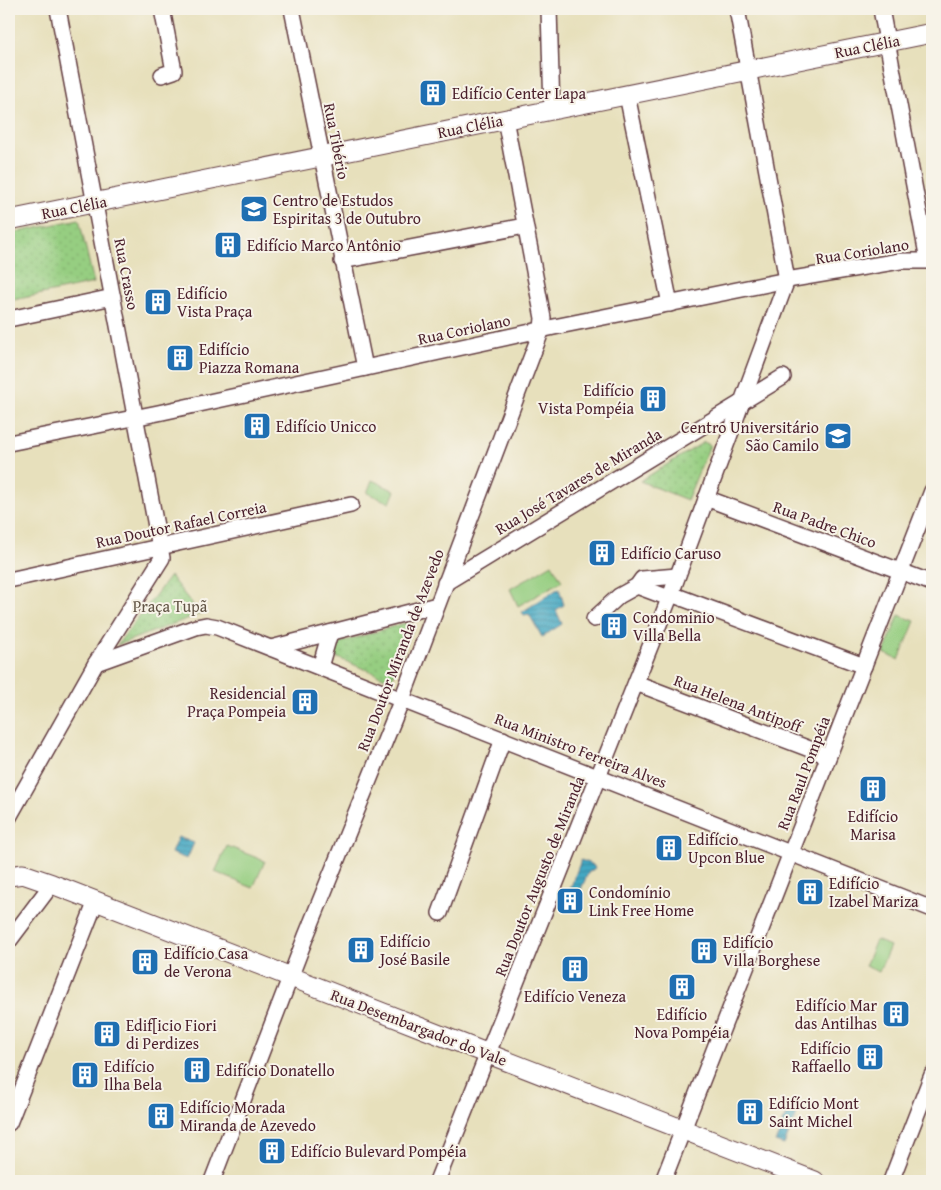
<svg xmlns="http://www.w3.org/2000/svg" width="941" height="1190" viewBox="0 0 941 1190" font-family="'Gentium Book Plus',serif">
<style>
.park{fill:url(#park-dots);stroke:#707656}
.garden{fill:#96ce81;stroke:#707656}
.water{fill:url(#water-rules);stroke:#466477}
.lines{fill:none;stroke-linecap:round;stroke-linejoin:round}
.minor-casing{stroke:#623c41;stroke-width:18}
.major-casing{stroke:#623c41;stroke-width:21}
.minor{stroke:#fff;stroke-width:15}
.major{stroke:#fff;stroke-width:19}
.labels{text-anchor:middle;stroke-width:4;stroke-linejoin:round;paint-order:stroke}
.street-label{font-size:16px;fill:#4a1f2b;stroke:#f7f3e8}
.poi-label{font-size:16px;fill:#4a1f2b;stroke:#f7f3e8;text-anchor:start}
.park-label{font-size:16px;fill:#615445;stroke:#f7f3e8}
</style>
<defs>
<pattern id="park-dots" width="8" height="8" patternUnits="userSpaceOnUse" patternTransform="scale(1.25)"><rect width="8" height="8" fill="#96ce81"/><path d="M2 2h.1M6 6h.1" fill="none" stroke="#83b070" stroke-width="1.8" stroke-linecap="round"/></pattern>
<pattern id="water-rules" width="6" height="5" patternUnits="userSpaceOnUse" patternTransform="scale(1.25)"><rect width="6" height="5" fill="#43a8c3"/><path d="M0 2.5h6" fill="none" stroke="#3a889f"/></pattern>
</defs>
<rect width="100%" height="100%" fill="#f7f3e8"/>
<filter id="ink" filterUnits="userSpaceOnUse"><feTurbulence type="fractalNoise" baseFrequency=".02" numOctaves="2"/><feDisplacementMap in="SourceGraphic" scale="10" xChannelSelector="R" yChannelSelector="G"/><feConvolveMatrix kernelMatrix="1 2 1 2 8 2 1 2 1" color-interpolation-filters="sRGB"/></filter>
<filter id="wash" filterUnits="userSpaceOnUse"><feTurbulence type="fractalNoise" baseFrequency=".0096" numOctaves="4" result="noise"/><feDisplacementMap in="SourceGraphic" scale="20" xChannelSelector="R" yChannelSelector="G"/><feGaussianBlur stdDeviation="1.12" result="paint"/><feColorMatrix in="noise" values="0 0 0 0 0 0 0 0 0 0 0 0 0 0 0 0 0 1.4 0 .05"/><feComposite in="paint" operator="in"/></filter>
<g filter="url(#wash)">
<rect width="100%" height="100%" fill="#e7e0bc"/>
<g class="park">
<path d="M79,219L94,283L9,301V234Z"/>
<path d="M704,442L710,445L687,500L640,481Z"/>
<path d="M170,576L200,614L117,645Z"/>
<path d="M408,622L413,628L392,679H388L331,655L332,645Z"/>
</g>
<g class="garden">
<path d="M372,480L395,491L390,503L367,493Z"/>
<path d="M552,564L562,581L518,606L510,589Z"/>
<path d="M899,615L915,621L899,660L884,653Z"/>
<path d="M227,846L265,861L253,888L215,872Z"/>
<path d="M876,940L890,946L879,972L865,966Z"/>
</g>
<g class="water">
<path d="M559,588L564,605L556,610L562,624L542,637L529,614L524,615L522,612Z"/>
<path d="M178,837L194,843L187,859L171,853Z"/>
<path d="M581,860L593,865L595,868L588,873L578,896L569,892Z"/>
<path d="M792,1103L800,1106L784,1145L775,1142L783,1126L782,1121L786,1117Z"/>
</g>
</g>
<g filter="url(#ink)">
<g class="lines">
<defs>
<g id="minor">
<path d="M292,9L365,368"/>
<path d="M549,9L552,110"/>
<path d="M881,9L928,260"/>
<path d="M162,75L174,71L162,9"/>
<path d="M627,95L670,304"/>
<path d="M342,261L525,226"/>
<path d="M9,319L113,297"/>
<path d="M9,443L158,413L554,327L787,280L900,261H932"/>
<path d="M706,498L932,583"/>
<path d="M9,580L351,505"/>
<path d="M445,583L783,377"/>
<path d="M637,586L669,598"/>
<path d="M671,594L864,666"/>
<path d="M594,619L619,596L637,586L642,579L677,576"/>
<path d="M271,648L437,605"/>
<path d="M96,663L196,627L206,625L217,627L932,909"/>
<path d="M320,667L330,633"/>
<path d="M636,683L828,756"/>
<path d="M9,817L96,663L162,558L58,9"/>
<path d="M440,913L503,739"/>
<path d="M9,941L52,884"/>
<path d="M9,1123L96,901"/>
<path d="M212,1181L306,936L402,699L542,329L543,318L505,119"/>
<path d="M437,1181L671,594L787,280L737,9"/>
<path d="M663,1181L932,491"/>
<path d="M891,1181L932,1075"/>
</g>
<g id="major">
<path d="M9,220L932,33"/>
<path d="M9,876L23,874L52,884L815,1181"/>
</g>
</defs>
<use href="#minor" class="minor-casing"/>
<use href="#major" class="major-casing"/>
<use href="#minor" class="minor"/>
<use href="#major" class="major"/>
</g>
</g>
<defs>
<symbol id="building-square" viewBox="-11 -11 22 22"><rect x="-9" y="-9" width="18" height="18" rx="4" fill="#1f6fb2" stroke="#f7f3e8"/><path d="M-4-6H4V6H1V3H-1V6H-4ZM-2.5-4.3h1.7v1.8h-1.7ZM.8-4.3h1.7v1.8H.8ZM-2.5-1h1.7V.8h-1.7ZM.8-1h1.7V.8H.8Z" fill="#fff"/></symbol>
<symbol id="school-square" viewBox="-11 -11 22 22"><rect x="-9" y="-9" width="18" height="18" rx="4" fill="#1f6fb2" stroke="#f7f3e8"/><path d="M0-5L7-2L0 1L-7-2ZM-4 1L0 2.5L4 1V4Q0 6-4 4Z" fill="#fff"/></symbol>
<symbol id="university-square" viewBox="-11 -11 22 22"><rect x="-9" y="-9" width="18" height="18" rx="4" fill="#1f6fb2" stroke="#f7f3e8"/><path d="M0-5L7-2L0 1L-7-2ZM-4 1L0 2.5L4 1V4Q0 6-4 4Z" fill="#fff"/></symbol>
</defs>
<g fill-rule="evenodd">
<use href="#building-square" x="417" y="77" width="32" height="32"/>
<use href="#school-square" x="238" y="193" width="32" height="32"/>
<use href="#building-square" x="212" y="229" width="32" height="32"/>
<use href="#building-square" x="142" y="286" width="32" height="32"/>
<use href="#building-square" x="164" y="342" width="32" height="32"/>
<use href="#building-square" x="637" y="383" width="32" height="32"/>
<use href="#building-square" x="241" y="410" width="32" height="32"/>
<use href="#university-square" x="822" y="420" width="32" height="32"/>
<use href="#building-square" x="586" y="537" width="32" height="32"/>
<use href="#building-square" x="598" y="610" width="32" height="32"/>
<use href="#building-square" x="289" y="686" width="32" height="32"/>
<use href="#building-square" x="857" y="773" width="32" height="32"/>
<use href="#building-square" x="653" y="832" width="32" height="32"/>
<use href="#building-square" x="794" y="876" width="32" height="32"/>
<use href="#building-square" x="554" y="885" width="32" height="32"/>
<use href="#building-square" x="345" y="934" width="32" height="32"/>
<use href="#building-square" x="688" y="935" width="32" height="32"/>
<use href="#building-square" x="129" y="946" width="32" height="32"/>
<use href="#building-square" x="559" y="953" width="32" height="32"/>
<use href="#building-square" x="666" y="971" width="32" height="32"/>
<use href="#building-square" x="880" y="998" width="32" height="32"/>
<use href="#building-square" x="91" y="1018" width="32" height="32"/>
<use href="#building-square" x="854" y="1041" width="32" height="32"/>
<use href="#building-square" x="181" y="1054" width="32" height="32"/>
<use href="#building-square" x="69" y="1059" width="32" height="32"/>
<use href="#building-square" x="734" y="1096" width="32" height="32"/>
<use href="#building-square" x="145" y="1100" width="32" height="32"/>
<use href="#building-square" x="256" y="1135" width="32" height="32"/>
</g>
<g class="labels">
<g class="street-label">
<text transform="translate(867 46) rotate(-11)" y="6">Rua Clélia</text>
<text transform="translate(470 126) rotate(-11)" y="6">Rua Clélia</text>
<text transform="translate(337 141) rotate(79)" y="6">Rua Tibério</text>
<text transform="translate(74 207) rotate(-11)" y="6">Rua Clélia</text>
<text transform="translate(862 251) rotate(-9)" y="6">Rua Coriolano</text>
<text transform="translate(127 274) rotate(79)" y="6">Rua Crasso</text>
<text transform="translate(464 329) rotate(-12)" y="6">Rua Coriolano</text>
<text transform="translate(578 481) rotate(-31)" y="6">Rua José Tavares de Miranda</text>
<text transform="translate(181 524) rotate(-12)" y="6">Rua Doutor Rafael Correia</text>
<text transform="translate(825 524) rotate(20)" y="6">Rua Padre Chico</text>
<text transform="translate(400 650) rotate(-69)" y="6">Rua Doutor Miranda de Azevedo</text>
<text transform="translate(738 703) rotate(21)" y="6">Rua Helena Antipoff</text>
<text transform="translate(581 750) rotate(21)" y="6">Rua Ministro Ferreira Alves</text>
<text transform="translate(803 773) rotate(-69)" y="6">Rua Raul Pompéia</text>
<text transform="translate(539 876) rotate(-68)" y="6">Rua Doutor Augusto de Miranda</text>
<text transform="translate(419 1027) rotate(21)" y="6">Rua Desembargador do Vale</text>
</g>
<g class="poi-label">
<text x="452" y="99">Edifício Center Lapa</text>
<text x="273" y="206">Centro de Estudos<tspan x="273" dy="18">Espiritas 3 de Outubro</tspan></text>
<text x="247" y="251">Edifício Marco Antônio</text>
<text x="177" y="299">Edifício<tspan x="177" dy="18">Vista Praça</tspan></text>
<text x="199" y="355">Edifício<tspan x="199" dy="18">Piazza Romana</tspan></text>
<text x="634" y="396" text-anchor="end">Edifício<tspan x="634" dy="18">Vista Pompéia</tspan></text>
<text x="276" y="432">Edifício Unicco</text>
<text x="819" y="433" text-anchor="end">Centro Universitário<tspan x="819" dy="18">São Camilo</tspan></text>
<text x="621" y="559">Edifício Caruso</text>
<text x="633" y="623">Condominio<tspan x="633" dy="18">Villa Bella</tspan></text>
<text x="286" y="699" text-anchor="end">Residencial<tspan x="286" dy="18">Praça Pompeia</tspan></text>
<text x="873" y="822" text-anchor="middle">Edifício<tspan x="873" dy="18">Marisa</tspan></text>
<text x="688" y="845">Edifício<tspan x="688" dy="18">Upcon Blue</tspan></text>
<text x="829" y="889">Edifício<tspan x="829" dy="18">Izabel Mariza</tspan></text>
<text x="589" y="898">Condomínio<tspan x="589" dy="18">Link Free Home</tspan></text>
<text x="380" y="947">Edifício<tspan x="380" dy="18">José Basile</tspan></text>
<text x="723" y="948">Edifício<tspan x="723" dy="18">Villa Borghese</tspan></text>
<text x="164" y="959">Edifício Casa<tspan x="164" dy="18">de Verona</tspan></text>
<text x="575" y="1002" text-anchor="middle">Edifício Veneza</text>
<text x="877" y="1011" text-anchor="end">Edifício Mar<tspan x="877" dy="18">das Antilhas</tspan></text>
<text x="682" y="1020" text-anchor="middle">Edifício<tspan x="682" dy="18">Nova Pompéia</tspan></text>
<text x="126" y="1031">Edif[icio Fiori<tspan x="126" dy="18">di Perdizes</tspan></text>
<text x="851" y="1054" text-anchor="end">Edifício<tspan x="851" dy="18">Raffaello</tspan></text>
<text x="104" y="1072">Edifício<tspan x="104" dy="18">Ilha Bela</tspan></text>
<text x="216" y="1076">Edifício Donatello</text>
<text x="769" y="1109">Edifício Mont<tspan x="769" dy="18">Saint Michel</tspan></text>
<text x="180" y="1113">Edifício Morada<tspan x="180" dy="18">Miranda de Azevedo</tspan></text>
<text x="291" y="1157">Edifício Bulevard Pompéia</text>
</g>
<g class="park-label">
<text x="170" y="612">Praça Tupã</text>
</g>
</g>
<rect width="941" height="1190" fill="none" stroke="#f7f3e8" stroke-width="30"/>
</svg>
